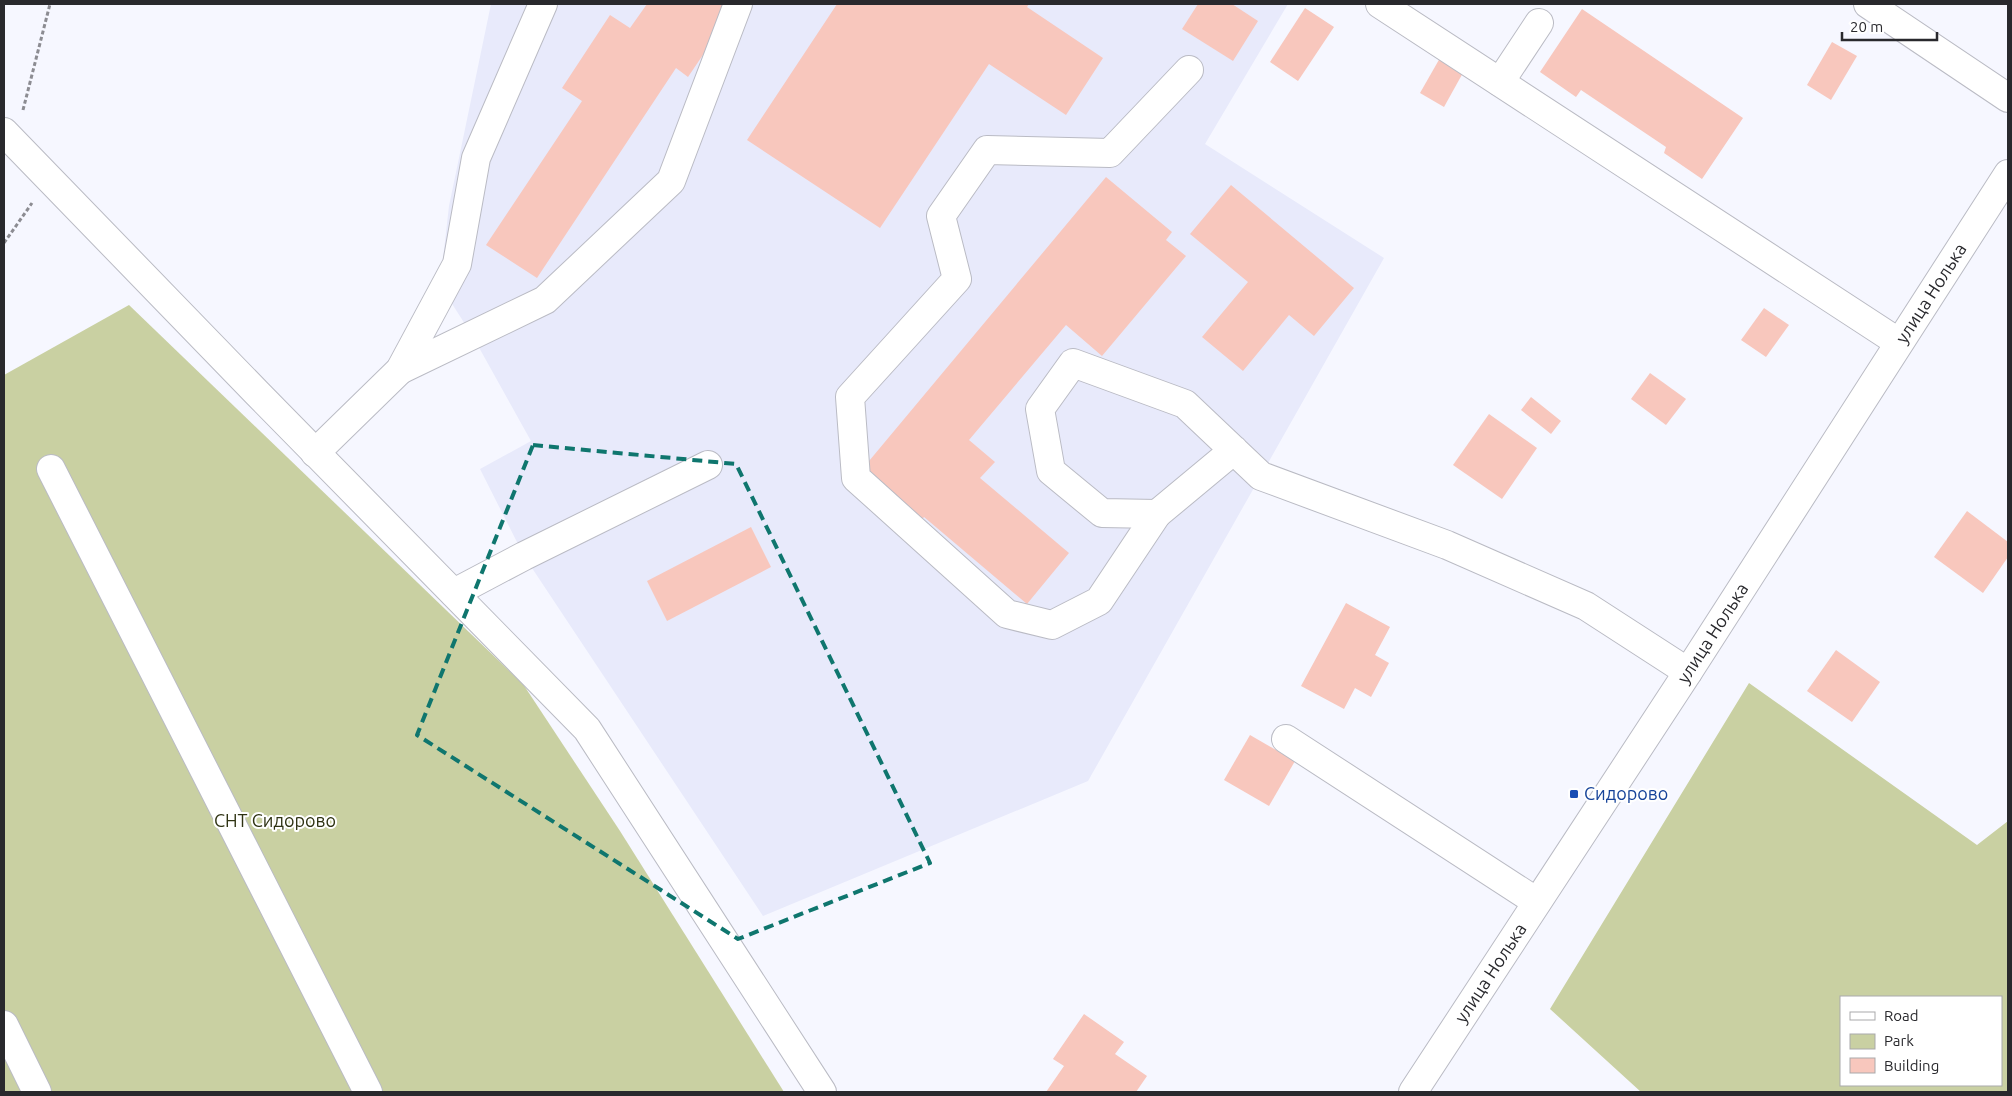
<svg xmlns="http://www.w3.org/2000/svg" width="2012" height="1096" viewBox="0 0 2012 1096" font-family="Ubuntu,sans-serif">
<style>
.built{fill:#e8eafb}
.green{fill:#c9d0a2;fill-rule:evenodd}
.building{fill:#f8c7bd}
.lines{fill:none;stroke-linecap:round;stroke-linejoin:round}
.minor-casing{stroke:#babbc4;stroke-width:30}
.path{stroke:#8c8c92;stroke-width:3;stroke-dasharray:4 2.5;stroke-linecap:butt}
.minor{stroke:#fff;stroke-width:28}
.marked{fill:none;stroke:#0f766e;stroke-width:4;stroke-dasharray:10 6;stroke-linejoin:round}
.transit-dot{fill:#1a4fb4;stroke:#fff;stroke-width:2}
.labels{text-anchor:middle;stroke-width:4;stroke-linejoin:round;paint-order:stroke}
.street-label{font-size:18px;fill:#29292d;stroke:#fff}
.transit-label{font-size:18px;fill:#164399;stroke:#fff;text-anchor:start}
.park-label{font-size:18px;fill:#2f3313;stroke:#fff}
</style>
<rect width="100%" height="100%" fill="#f6f7ff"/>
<path class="built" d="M491,4H1288L1205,144L1384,258L1088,781L763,916L524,556L480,469L531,441L472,335L440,285L449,206Z"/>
<g class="green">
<path d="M129,305L523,684L620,831L784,1092H4V375Z"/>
<path d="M1749,683L1977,845L2008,821V1092H1641L1550,1009ZM1841,997H2001V1085H1841Z"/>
</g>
<g class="building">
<path d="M647,4H726L734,9L688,77L676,68L537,278L486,245L582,101L562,88L610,15L630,28Z"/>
<path d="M837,4H1029L1027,7L1103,58L1066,115L989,64L880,228L747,140Z"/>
<path d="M1198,4H1232L1258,21L1233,61L1182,29Z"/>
<path d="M1305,8L1334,27L1298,81L1270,62Z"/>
<path d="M1582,9L1743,118L1702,179L1664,153L1666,147L1581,90L1576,97L1540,72Z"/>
<path d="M1832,42L1857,56L1831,100L1807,85Z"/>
<path d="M1440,58L1464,71L1444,107L1420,93Z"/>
<path d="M1106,177L1172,232L1166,240L1186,256L1102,356L1066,325L969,440L995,462L980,478L1069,553L1027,604L924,517L919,523L859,473Z"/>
<path d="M1231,185L1354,288L1314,336L1289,315L1243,371L1202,337L1248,282L1190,234Z"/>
<path d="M1764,308L1789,325L1766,357L1741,340Z"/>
<path d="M1650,373L1686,399L1666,425L1631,399Z"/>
<path d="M1531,397L1561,421L1551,434L1521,410Z"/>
<path d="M1489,414L1537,448L1502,499L1453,465Z"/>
<path d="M1967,511L2008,542V557L1983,593L1934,557Z"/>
<path d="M751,527L771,567L667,621L647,581Z"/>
<path d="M1346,603L1390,627L1375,655L1389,663L1371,697L1355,688L1344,709L1301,686Z"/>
<path d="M1836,650L1880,682L1852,722L1807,691Z"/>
<path d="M1250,735L1295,761L1269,806L1224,780Z"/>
<path d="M1084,1014L1124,1042L1115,1054L1147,1076L1136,1092H1046L1064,1066L1053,1059Z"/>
</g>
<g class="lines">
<defs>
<g id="minor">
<path d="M1380,4L1898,342"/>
<path d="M1868,4L2008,98"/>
<path d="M1500,82L1539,23"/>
<path d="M4,132L258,394L587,729L822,1092"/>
<path d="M400,370L545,300L671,181L738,4"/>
<path d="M1234,450L1157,514L1102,513L1051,471L1040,409L1073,363L1185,404L1261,476L1447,545L1586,606L1688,672"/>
<path d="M315,453L400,370L457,264L476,158L543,4"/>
<path d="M51,469L368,1092"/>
<path d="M1157,514L1099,601L1052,625L1007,614L856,478L850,397L957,279L941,216L987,150L1110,153L1189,70"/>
<path d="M454,593L524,556L708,465"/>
<path d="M1286,739L1537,902"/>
<path d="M4,1025L37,1092"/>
<path id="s1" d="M1413,1092L1688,672L2008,174"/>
</g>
</defs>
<use href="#minor" class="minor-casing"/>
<g class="path">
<path d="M23,110L50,4"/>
<path d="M4,243L32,203"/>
</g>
<use href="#minor" class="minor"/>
</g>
<path class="marked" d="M533,445L736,464L930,863L738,939L417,735Z"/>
<rect class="transit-dot" x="1569" y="789" width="10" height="10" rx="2.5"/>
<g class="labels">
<g class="street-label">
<text dy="6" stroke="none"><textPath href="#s1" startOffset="952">улица Нолька</textPath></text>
<text dy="6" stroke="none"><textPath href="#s1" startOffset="548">улица Нолька</textPath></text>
<text dy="6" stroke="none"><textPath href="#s1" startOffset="142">улица Нолька</textPath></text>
</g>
<g class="transit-label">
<text x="1584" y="800">Сидорово</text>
</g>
<g class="park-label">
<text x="275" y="827">СНТ Сидорово</text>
</g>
</g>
<rect width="2012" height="1096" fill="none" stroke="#29292d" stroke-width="10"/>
<rect x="1840" y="996" width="162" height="90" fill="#ffffff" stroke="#a9a9ab"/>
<rect x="1850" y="1012" width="25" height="8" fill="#ffffff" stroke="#a9a9ab"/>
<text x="1884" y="1021" font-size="15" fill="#29292d">Road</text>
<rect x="1850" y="1034" width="25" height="15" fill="#c9d0a2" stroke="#a9a9ab"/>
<text x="1884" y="1046" font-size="15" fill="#29292d">Park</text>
<rect x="1850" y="1058" width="25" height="15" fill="#f8c7bd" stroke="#a9a9ab"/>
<text x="1884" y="1071" font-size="15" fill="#29292d">Building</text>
<path d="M1842 32v8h95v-8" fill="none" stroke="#29292d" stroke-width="2.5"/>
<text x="1850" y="32" font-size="15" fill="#29292d" stroke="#ffffff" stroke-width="4" paint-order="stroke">20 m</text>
</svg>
